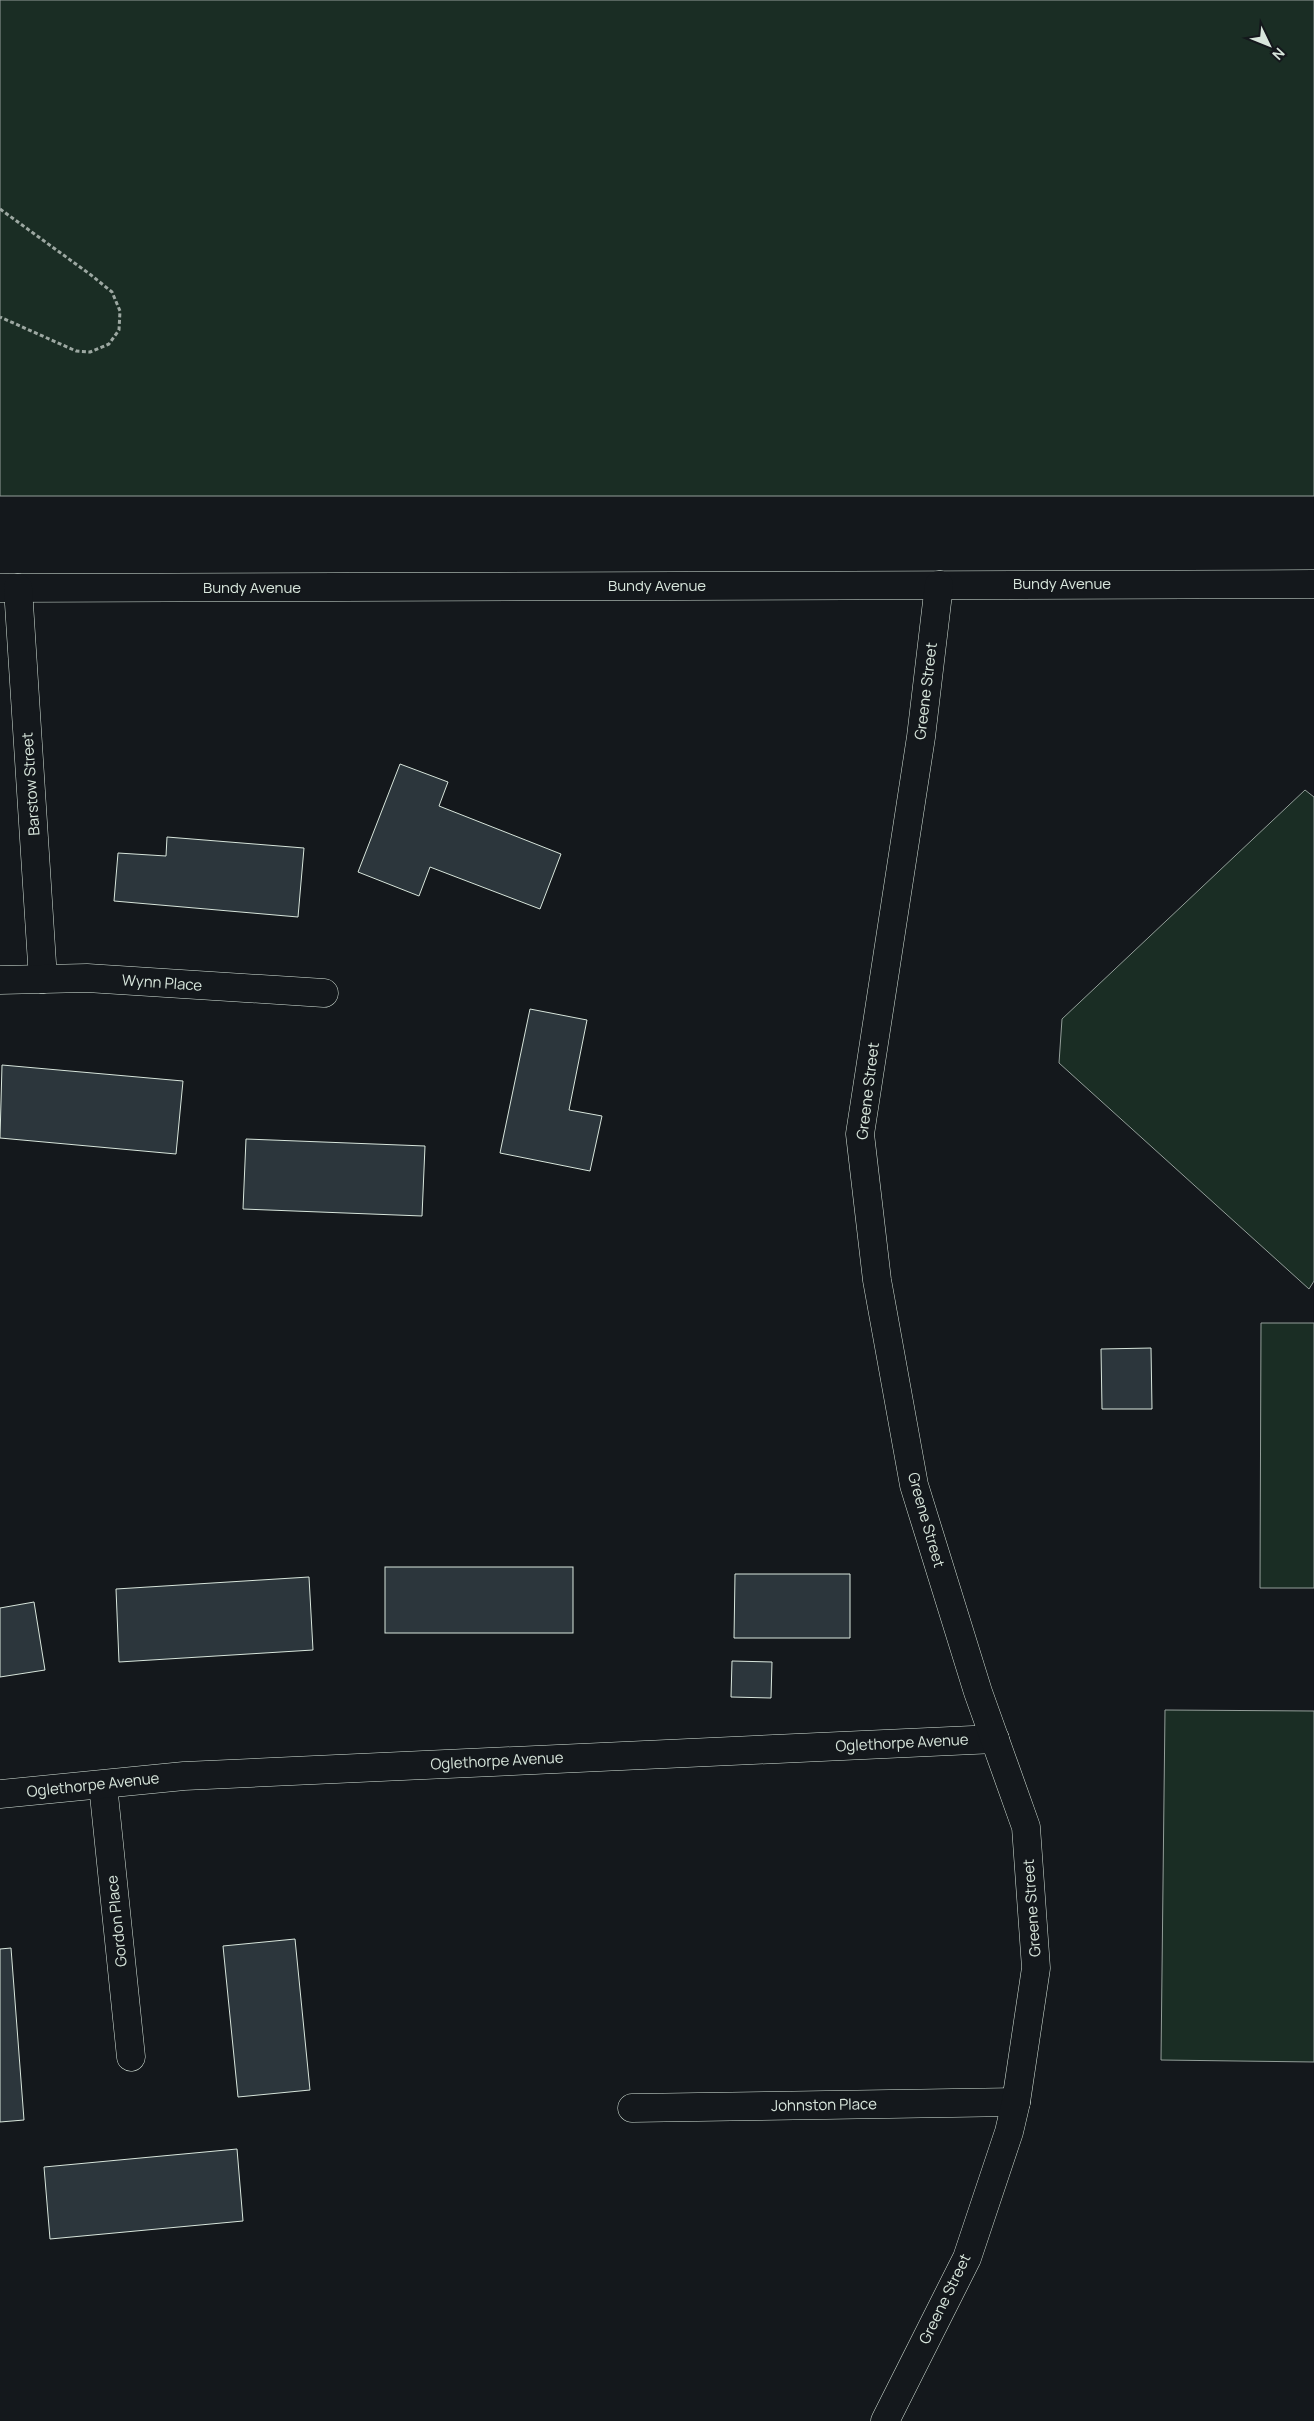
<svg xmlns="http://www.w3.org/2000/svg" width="1314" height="2421" viewBox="0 0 1314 2421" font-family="Manrope,sans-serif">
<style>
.green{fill:#1a2d24;stroke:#939e99}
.building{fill:#2c363c;stroke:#d8e6dc}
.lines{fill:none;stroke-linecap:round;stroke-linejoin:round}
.minor-casing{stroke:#d8e6dc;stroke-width:29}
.path{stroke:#9da8a2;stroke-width:3;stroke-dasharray:4 2.5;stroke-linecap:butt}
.minor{stroke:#14181c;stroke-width:28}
.labels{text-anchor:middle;stroke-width:4;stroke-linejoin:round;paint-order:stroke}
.street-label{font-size:15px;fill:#d8e6dc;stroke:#14181c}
</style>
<rect width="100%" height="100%" fill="#14181c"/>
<g class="green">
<rect x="0" y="0" width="1314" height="496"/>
<path d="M1305,790L1314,797V1281L1309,1289L1059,1063L1062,1019Z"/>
<path d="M1261,1323H1314V1588H1260Z"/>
<path d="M1165,1710L1314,1711V2062L1161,2060Z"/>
</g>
<g class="building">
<path d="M400,764L448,782L439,806L561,854L540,909L430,867L419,896L358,872Z"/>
<path d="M167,837L304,848L298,917L114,901L118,853L166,856Z"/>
<path d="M530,1009L587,1020L569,1110L602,1116L590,1171L500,1153Z"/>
<path d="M2,1065L183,1081L176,1154L0,1138Z"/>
<path d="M246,1139L425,1146L422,1216L243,1209Z"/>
<path d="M1151,1348L1152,1409H1102L1101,1349Z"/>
<rect x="385" y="1567" width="188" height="66"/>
<path d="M735,1574H850V1638H734Z"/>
<path d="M309,1577L313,1650L119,1662L116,1589Z"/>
<path d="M34,1602L45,1670L0,1677V1608Z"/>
<path d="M732,1661L772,1662L771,1698L731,1697Z"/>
<path d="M295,1939L310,2090L238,2097L223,1946Z"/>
<path d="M11,1948L24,2120L0,2122V1949Z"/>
<path d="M237,2149L243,2221L50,2239L44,2167Z"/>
</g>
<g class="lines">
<defs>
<g id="minor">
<path d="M0,588L1314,584"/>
<path d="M18,588L43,979"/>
<path d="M0,980L87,978L324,993"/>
<path d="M103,1785L131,2057"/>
<path d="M0,1794L184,1776L995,1739"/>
<path d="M632,2108L1016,2102"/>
<path d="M885,2421L967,2258L1009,2132L1016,2102L1036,1968L1026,1827L978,1692L914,1485L877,1280L860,1134L921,737L939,585"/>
</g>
</defs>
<use href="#minor" class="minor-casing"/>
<path class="path" d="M0,209L91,275L112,292L120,311L119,330L109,344L90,352L76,351L0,317"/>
<use href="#minor" class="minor"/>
</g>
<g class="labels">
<g class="street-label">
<text x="1062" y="589">Bundy Avenue</text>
<text x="657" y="591">Bundy Avenue</text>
<text x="252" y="593">Bundy Avenue</text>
<text transform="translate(926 691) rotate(-83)" y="5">Greene Street</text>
<text transform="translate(31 784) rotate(-94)" y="5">Barstow Street</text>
<text transform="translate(162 983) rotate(4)" y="5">Wynn Place</text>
<text transform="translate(868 1091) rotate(-83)" y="5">Greene Street</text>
<text transform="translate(926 1520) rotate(74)" y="5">Greene Street</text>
<text transform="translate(902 1743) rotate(-3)" y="5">Oglethorpe Avenue</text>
<text transform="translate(497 1761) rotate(-3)" y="5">Oglethorpe Avenue</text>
<text transform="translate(93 1785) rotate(-6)" y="5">Oglethorpe Avenue</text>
<text transform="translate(1032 1908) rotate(-94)" y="5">Greene Street</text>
<text transform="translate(117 1921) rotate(-96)" y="5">Gordon Place</text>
<text transform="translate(824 2105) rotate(-1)" y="5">Johnston Place</text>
<text transform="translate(945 2299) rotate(-64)" y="5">Greene Street</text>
</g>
</g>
<g transform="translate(1269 45) rotate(133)" stroke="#14181c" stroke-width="4" paint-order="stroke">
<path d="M0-4L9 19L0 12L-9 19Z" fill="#d8e6dc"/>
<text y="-8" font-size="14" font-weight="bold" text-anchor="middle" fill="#d8e6dc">N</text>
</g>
</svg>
